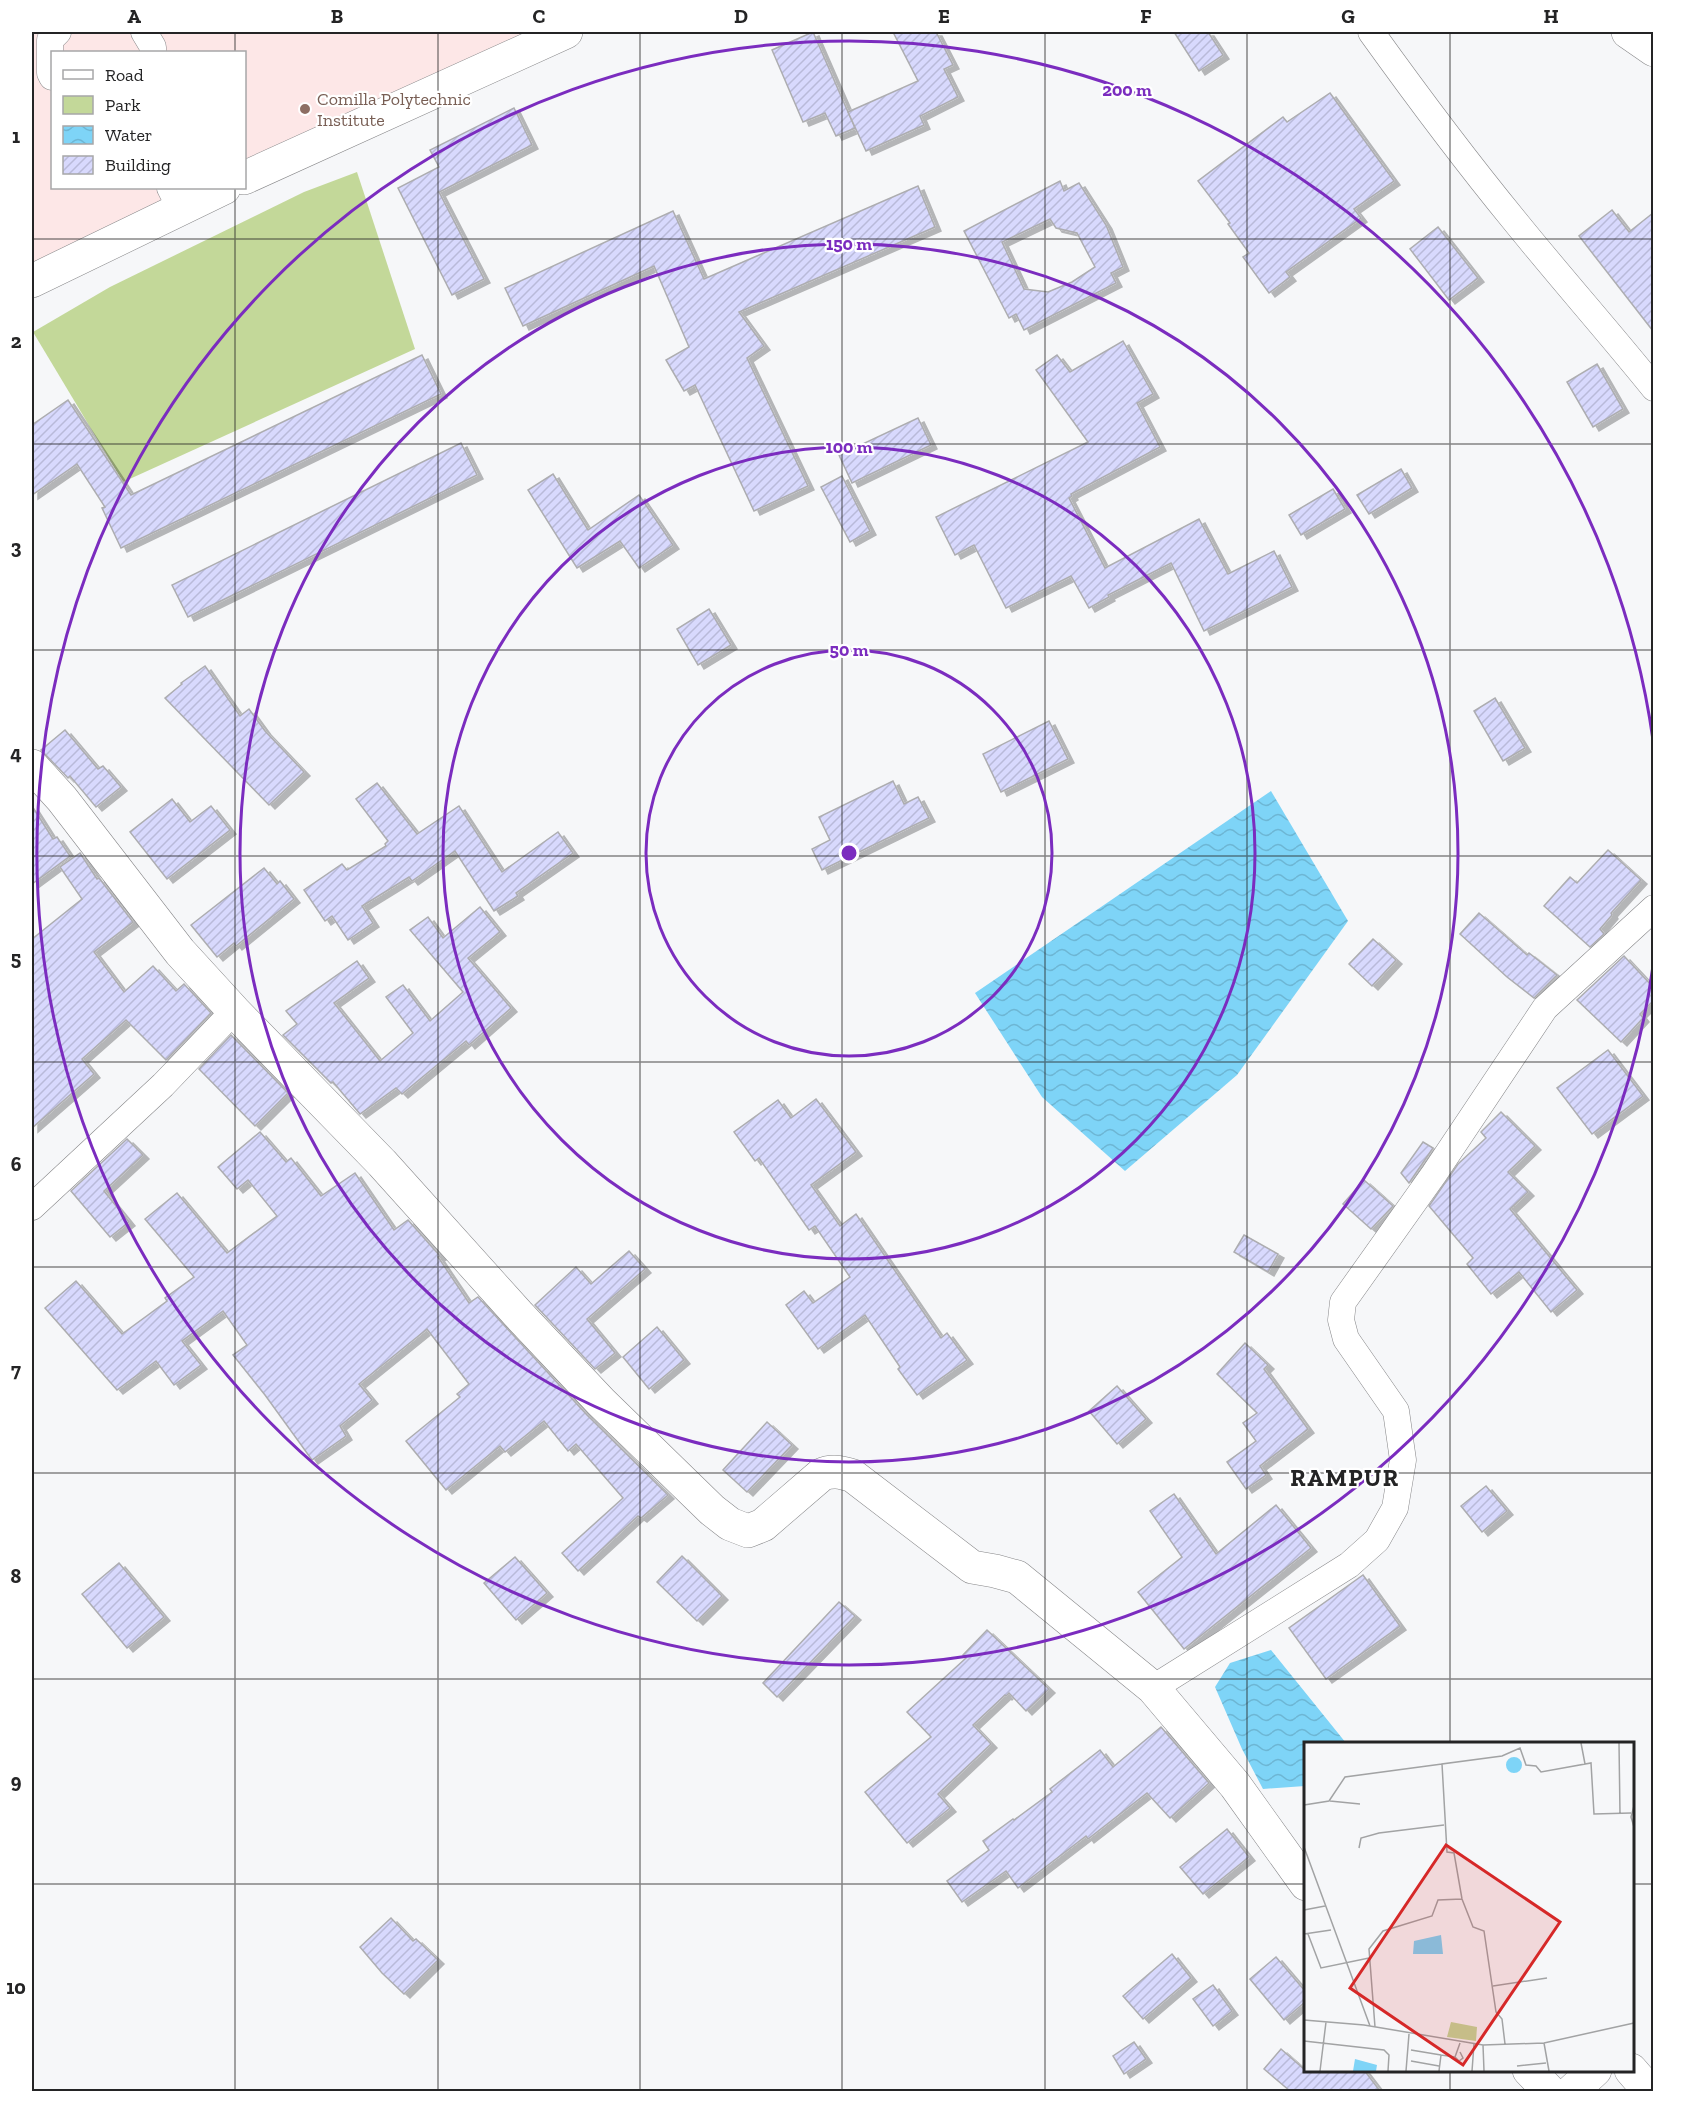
<svg xmlns="http://www.w3.org/2000/svg" width="1685" height="2123" viewBox="0 0 1685 2123" font-family="'Zilla Slab',serif">
<style>
.education{fill:#fde7e7}
.green{fill:#c3d899}
.water{fill:url(#water-waves)}
.building{fill:url(#building-hatch);stroke:#adadb0;stroke-width:1.5;fill-rule:evenodd;filter:url(#shadow)}
.lines{fill:none;stroke-linecap:round;stroke-linejoin:round}
.street-casing{stroke:#878789;stroke-width:27}
.secondary-casing{stroke:#878789;stroke-width:34}
.primary-casing{stroke:#878789;stroke-width:34}
.street{stroke:#fff;stroke-width:26}
.secondary{stroke:#fff;stroke-width:33}
.primary{stroke:#fff;stroke-width:33}
.grid{fill:none;stroke:#242425;stroke-width:1.5;stroke-opacity:0.55}
.ring{fill:none;stroke:#7b2cbf;stroke-width:3}
.education-dot{fill:#8d6e63;stroke:#fff;stroke-width:2}
.labels{text-anchor:middle;stroke-width:4.5;stroke-linejoin:round;paint-order:stroke}
.education-label{font-size:18px;fill:#785e54;stroke:#fff;text-anchor:start}
.district-label{font-size:24px;font-weight:bold;letter-spacing:1.5px;fill:#242425;stroke:#fff}
.inset-road{fill:none;stroke:#a2a3a4;stroke-width:1.5}
.view{fill:#d62828;fill-opacity:0.15;stroke:#d62828;stroke-width:3}
.inset-edge{fill:none;stroke:#242425;stroke-width:3}
.centre{fill:#7b2cbf;stroke:#fff;stroke-width:3}
.ring-label{font-size:18px;text-anchor:middle;font-weight:bold;fill:#7b2cbf;stroke:#fff;stroke-width:4.5;stroke-linejoin:round;paint-order:stroke}
.neatline{fill:none;stroke:#242425;stroke-width:2}
.grid-label{font-size:20px;text-anchor:middle;font-weight:bold;fill:#242425}
</style>
<defs>
<pattern id="water-waves" width="16" height="10" patternUnits="userSpaceOnUse" patternTransform="scale(1.5)"><rect width="16" height="10" fill="#7ed4f7"/><path d="M0 5q4-4 8 0t8 0" fill="none" stroke="#6db6d4"/></pattern>
<pattern id="building-hatch" width="6" height="6" patternUnits="userSpaceOnUse" patternTransform="scale(1.5)"><rect width="6" height="6" fill="#d8d9fd"/><path d="M-1 1l2-2M0 6l6-6M5 7l2-2" fill="none" stroke="#b9bad9"/></pattern>
<filter id="shadow"><feDropShadow dx="6" dy="4" stdDeviation="0" flood-color="#0004"/></filter>
</defs>
<rect width="100%" height="100%" fill="#f6f7f9"/>
<path class="education" d="M32,32H533L245,166L244,52H52V188H199L32,265Z"/>
<path class="green" d="M357,172L415,349L123,482L33,332L110,287L304,192Z"/>
<g class="water">
<path d="M1271,791L1348,921L1237,1075L1125,1171L1042,1097L975,993Z"/>
<path d="M1271,1650L1346,1743L1306,1744L1305,1786L1263,1789L1242,1749L1215,1687L1230,1663Z"/>
</g>
<g class="building">
<path d="M813,32L855,128L836,136L825,113L803,122L772,50Z"/>
<path d="M893,32H936L953,65L944,69L958,97L920,116L924,125L866,151L848,112L918,81Z"/>
<path d="M1174,32H1208L1223,55L1199,71Z"/>
<path d="M1330,93L1394,181L1354,209L1361,218L1286,272L1290,277L1269,293L1243,257L1249,253L1228,224L1230,223L1198,181L1283,117L1287,122Z"/>
<path d="M514,108L532,145L439,192L484,279L452,295L398,188L439,167L430,150Z"/>
<path d="M1060,181L1064,191L1079,183L1106,225L1123,267L1111,273L1116,283L1024,330L1016,314L1009,318L964,231ZM1050,219L1056,228L1077,233L1095,267L1072,282L1048,292L1024,289L1002,242Z"/>
<path d="M918,186L935,227L739,312L764,346L747,358L808,486L754,511L695,385L684,391L666,360L689,347L654,266L523,326L505,288L673,211L704,279Z"/>
<path d="M1612,210L1629,232L1653,213V331L1579,236Z"/>
<path d="M1438,227L1478,278L1449,300L1410,249Z"/>
<path d="M1123,341L1153,394L1137,403L1160,447L1071,494L1072,496L1069,498L1105,568L1199,519L1228,574L1274,551L1292,587L1204,631L1171,563L1108,595L1109,597L1089,608L1071,576L1006,608L974,545L955,555L936,517L1088,442L1036,370L1057,355L1070,372Z"/>
<path d="M422,355L441,394L121,548L102,508L105,507L77,464L32,495V425L68,400L131,495Z"/>
<path d="M1597,364L1623,409L1593,427L1567,382Z"/>
<path d="M918,418L931,445L852,483L839,455Z"/>
<path d="M461,443L477,475L188,617L172,585Z"/>
<path d="M1401,469L1412,488L1369,514L1357,495Z"/>
<path d="M553,474L588,530L639,495L673,545L639,568L620,541L577,568L528,490Z"/>
<path d="M842,476L870,531L850,542L821,487Z"/>
<path d="M1333,489L1345,509L1301,535L1289,515Z"/>
<path d="M709,609L731,645L698,665L677,629Z"/>
<path d="M205,666L240,716L249,709L265,731L304,772L269,805L165,698L182,684L181,683Z"/>
<path d="M1495,698L1525,748L1503,761L1474,711Z"/>
<path d="M1049,721L1068,759L1001,792L983,754Z"/>
<path d="M65,730L98,769L103,766L121,787L96,807L70,776L68,778L41,750Z"/>
<path d="M893,781L904,804L918,797L929,818L822,870L812,849L830,840L819,817Z"/>
<path d="M377,783L417,834L459,806L502,872L558,832L573,853L516,893L518,896L494,911L455,851L412,881L409,877L362,906L373,923L348,940L332,916L325,921L304,890L342,864L347,870L386,846L385,844L388,841L356,799Z"/>
<path d="M172,799L190,822L211,806L230,830L167,879L130,832Z"/>
<path d="M32,806L53,839L57,837L70,856L32,884Z"/>
<path d="M1608,850L1641,880L1611,913L1612,915L1600,929L1604,934L1590,947L1544,906L1570,877L1577,883Z"/>
<path d="M80,853L97,879L99,878L133,922L94,952L124,992L153,966L176,991L184,984L211,1013L166,1060L126,1020L82,1059L94,1074L32,1128V939L82,899L60,867Z"/>
<path d="M264,868L277,884L280,881L294,899L236,946L234,943L217,957L191,925Z"/>
<path d="M480,907L500,932L468,958L511,1008L469,1045L466,1041L402,1094L396,1088L360,1114L333,1082L331,1083L283,1035L297,1024L286,1011L357,961L369,978L334,1003L380,1061L413,1033L386,997L403,985L430,1021L463,992L410,930L428,917L443,938Z"/>
<path d="M1479,913L1527,955L1529,953L1557,975L1534,998L1507,977L1460,934Z"/>
<path d="M1373,939L1396,960L1372,986L1349,964Z"/>
<path d="M1624,956L1653,987V1001L1640,1014L1643,1018L1621,1042L1577,1000Z"/>
<path d="M231,1035L288,1093L255,1126L199,1069Z"/>
<path d="M1608,1050L1643,1096L1592,1134L1557,1088Z"/>
<path d="M816,1099L856,1152L811,1185L840,1226L856,1214L941,1338L947,1333L967,1360L917,1395L898,1369L900,1367L865,1315L818,1349L786,1305L804,1291L813,1303L850,1277L815,1226L809,1230L759,1158L755,1161L734,1132L778,1100L791,1118Z"/>
<path d="M1501,1112L1535,1146L1508,1172L1528,1192L1510,1209L1577,1290L1551,1312L1519,1272L1491,1294L1467,1264L1473,1258L1429,1206L1458,1164L1486,1138L1481,1132Z"/>
<path d="M260,1132L286,1162L291,1158L321,1196L355,1173L394,1230L408,1220L440,1256L438,1257L469,1303L478,1297L587,1415L668,1495L641,1518L638,1516L578,1571L562,1553L623,1498L576,1444L568,1451L544,1421L505,1452L500,1446L446,1490L406,1441L460,1397L457,1394L469,1384L427,1329L359,1384L372,1400L340,1426L346,1436L312,1460L265,1395L233,1355L247,1345L223,1311L182,1341L201,1365L174,1385L156,1361L117,1390L45,1308L76,1281L122,1334L167,1301L165,1298L194,1277L145,1219L177,1193L227,1253L277,1216L248,1180L237,1189L218,1167Z"/>
<path d="M127,1139L143,1155L104,1191L129,1222L110,1237L71,1191Z"/>
<path d="M1423,1142L1433,1148L1409,1183L1401,1173Z"/>
<path d="M1364,1180L1393,1206L1371,1229L1343,1204Z"/>
<path d="M1244,1235L1278,1254L1268,1272L1234,1252Z"/>
<path d="M629,1251L645,1269L587,1319L615,1353L595,1369L535,1305L576,1267L591,1284Z"/>
<path d="M657,1327L684,1360L649,1389L623,1357Z"/>
<path d="M1245,1343L1268,1365L1264,1369L1308,1429L1260,1466L1266,1475L1246,1489L1227,1462L1256,1441L1243,1423L1257,1413L1217,1374Z"/>
<path d="M1117,1386L1146,1419L1117,1444L1089,1411Z"/>
<path d="M767,1422L792,1445L747,1492L723,1470Z"/>
<path d="M1486,1486L1507,1511L1482,1532L1461,1506Z"/>
<path d="M1174,1494L1216,1554L1276,1505L1311,1548L1184,1649L1138,1592L1182,1557L1150,1511Z"/>
<path d="M682,1556L722,1596L697,1621L657,1582Z"/>
<path d="M515,1557L547,1593L516,1620L484,1583Z"/>
<path d="M119,1563L164,1617L127,1648L82,1594Z"/>
<path d="M1363,1575L1400,1626L1326,1679L1289,1628Z"/>
<path d="M839,1602L855,1616L777,1697L763,1683Z"/>
<path d="M987,1630L1049,1689L1026,1711L1009,1693L1006,1696L1005,1695L973,1725L991,1744L938,1794L950,1808L907,1843L865,1792L931,1737L907,1712L966,1658L963,1655Z"/>
<path d="M1161,1727L1209,1783L1170,1818L1147,1793L1088,1839L1086,1836L1018,1888L1006,1871L962,1902L947,1881L989,1850L983,1841L1013,1819L1014,1820L1052,1792L1050,1789L1100,1750L1113,1767Z"/>
<path d="M1227,1829L1249,1857L1203,1894L1180,1867Z"/>
<path d="M391,1918L413,1941L416,1939L438,1960L404,1994L382,1973L360,1947Z"/>
<path d="M1172,1954L1191,1978L1143,2019L1123,1996Z"/>
<path d="M1276,1957L1305,1991V2002L1284,2020L1250,1979Z"/>
<path d="M1213,1985L1232,2011L1213,2026L1193,1999Z"/>
<path d="M1134,2042L1146,2059L1124,2074L1113,2056Z"/>
<path d="M1281,2049L1305,2070H1364L1380,2091H1290L1264,2069Z"/>
</g>
<g class="lines">
<defs>
<g id="street">
<path d="M144,32L153,47V52"/>
<path d="M1371,32C1417,96 1464,159 1514,220C1560,277 1608,331 1654,388"/>
<path d="M52,77L50,73V40L58,32"/>
<path d="M170,188L180,208"/>
<path d="M32,1207L163,1085L234,1011"/>
<path d="M1153,1688L1349,1565L1377,1540L1395,1508L1403,1460L1396,1411L1346,1339L1341,1320L1343,1302L1434,1174L1545,1008L1654,908"/>
</g>
<g id="secondary">
<path d="M1628,32L1654,50"/>
<path d="M32,766L62,799L180,952L234,1011L382,1163L518,1314L601,1402L712,1510L730,1524L748,1531L763,1525L821,1475C832,1470 841,1472 853,1476L972,1567L995,1571L1017,1577L1153,1688L1235,1785L1306,1884"/>
<path d="M1529,2070L1550,2092"/>
<path d="M1631,2070L1650,2092"/>
<path d="M1571,2092L1595,2070"/>
</g>
<g id="primary">
<path d="M244,178L566,32"/>
<path d="M32,281L224,188"/>
</g>
</defs>
<use href="#street" class="street-casing"/>
<use href="#secondary" class="secondary-casing"/>
<use href="#primary" class="primary-casing"/>
<use href="#street" class="street"/>
<use href="#secondary" class="secondary"/>
<use href="#primary" class="primary"/>
</g>
<path class="grid" d="M235,32V52M438,32V2092M640,32V2092M842,32V2092M1045,32V2092M1247,32V2092M1450,32V1744M235,188V2092M32,239H1654M32,444H1654M32,650H1654M32,856H1654M32,1062H1654M32,1267H1654M32,1473H1654M32,1679H1654M32,1884H1306M1632,1884H1654M1450,2070V2092"/>
<g class="ring">
<circle cx="849" cy="853" r="203"/>
<circle cx="849" cy="853" r="406"/>
<circle cx="849" cy="853" r="609"/>
<path d="M1653 966A812 812 0 1 1 1653 740"/>
</g>
<circle class="education-dot" cx="305" cy="109" r="6"/>
<g class="labels">
<g class="education-label">
<text x="317" y="105">Comilla Polytechnic<tspan x="317" dy="21">Institute</tspan></text>
</g>
<g class="district-label">
<text x="1345" y="1486">RAMPUR</text>
</g>
</g>
<g transform="translate(1304 1742)">
<rect width="330" height="330" fill="#f6f7f9"/>
<path d="M147,280L173,285L172,299L143,295Z" fill="#c3d899"/>
<path d="M202 23a8 8 0 1 1 16 0a8 8 0 1 1-16 0ZM137,193L139,212H109L110,199ZM51,317L73,323L72,329H49Z" fill="#7ed4f7"/>
<path class="inset-road" d="M277,1L281,22M315,1L316,72M26,59L56,62M0,63L25,59L41,35L138,22M330,64L327,75L330,85M0,105L66,284M55,106L57,96L75,91L140,83M0,168L21,164M0,192L27,188M4,192L17,226L65,216M189,244L243,236M0,278L60,283L179,303L240,301L330,281M71,285L65,207L79,189L128,174L134,158L158,157M0,299L80,308L85,313L84,329M240,301L245,329M201,302L198,277L192,270L180,189L169,185L158,157L150,111L143,110L138,22L198,14L216,6L222,23L232,24L237,30L287,21L290,72L327,71M179,303L180,329M107,308L137,313M156,310L159,316L155,319L151,315L156,301M107,319L135,324M213,324L242,321M16,329L22,280M102,329L105,292M135,329L137,313L151,315M168,329L170,302"/>
<path class="view" d="M142,103L256,180L159,323L46,246Z"/>
<rect width="330" height="330" class="inset-edge"/>
</g>
<circle cx="849" cy="853" r="9" class="centre"/>
<g class="ring-label">
<text x="1127" y="96">200 m</text>
<text x="849" y="250">150 m</text>
<text x="849" y="453">100 m</text>
<text x="849" y="656">50 m</text>
</g>
<rect width="1685" height="2123" fill="none" stroke="#ffffff" stroke-width="66"/>
<rect x="51" y="51" width="195" height="138" fill="#ffffff" stroke="#a7a7a8" stroke-width="1.5"/>
<rect x="63" y="70" width="30" height="9" fill="#ffffff" stroke="#a7a7a8" stroke-width="1.5"/>
<text x="105" y="81" font-size="18" fill="#242425">Road</text>
<rect x="63" y="96" width="30" height="18" fill="#c3d899" stroke="#a7a7a8" stroke-width="1.5"/>
<text x="105" y="111" font-size="18" fill="#242425">Park</text>
<rect x="63" y="126" width="30" height="18" fill="url(#water-waves)" stroke="#a7a7a8" stroke-width="1.5"/>
<text x="105" y="141" font-size="18" fill="#242425">Water</text>
<rect x="63" y="156" width="30" height="18" fill="url(#building-hatch)" stroke="#a7a7a8" stroke-width="1.5"/>
<text x="105" y="171" font-size="18" fill="#242425">Building</text>
<rect x="33" y="33" width="1619" height="2057" class="neatline"/>
<g class="grid-label">
<text x="134" y="23">A</text>
<text x="337" y="23">B</text>
<text x="539" y="23">C</text>
<text x="741" y="23">D</text>
<text x="944" y="23">E</text>
<text x="1146" y="23">F</text>
<text x="1348" y="23">G</text>
<text x="1551" y="23">H</text>
<text x="16" y="143">1</text>
<text x="16" y="348">2</text>
<text x="16" y="554">3</text>
<text x="16" y="760">4</text>
<text x="16" y="965">5</text>
<text x="16" y="1171">6</text>
<text x="16" y="1377">7</text>
<text x="16" y="1583">8</text>
<text x="16" y="1788">9</text>
<text x="16" y="1994">10</text>
</g>
</svg>
